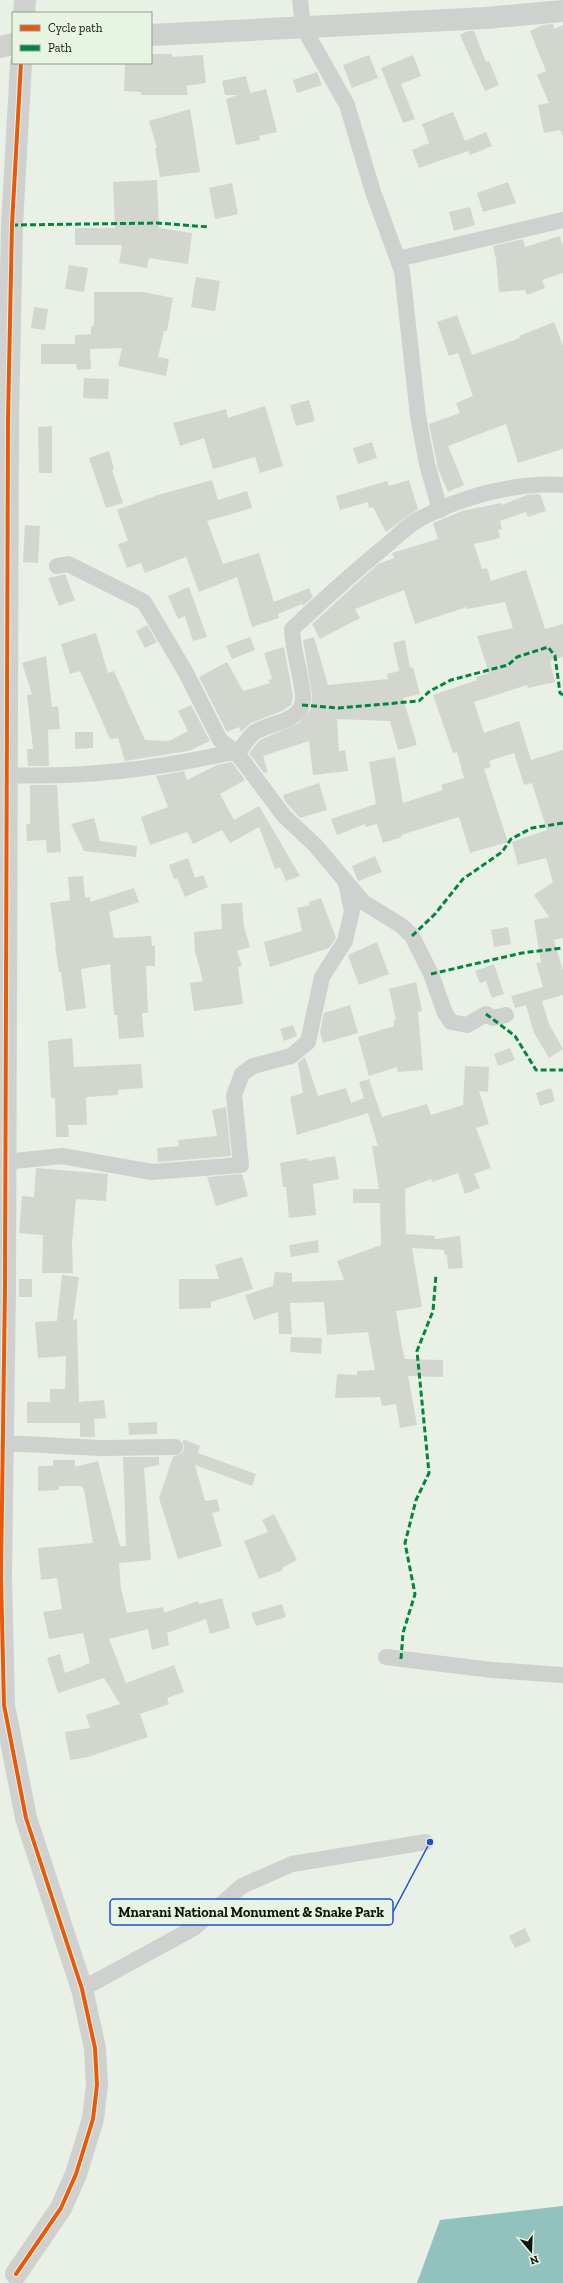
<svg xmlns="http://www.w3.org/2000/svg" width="563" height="2283" viewBox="0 0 563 2283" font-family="'Zilla Slab',serif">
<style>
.water{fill:#92c2be}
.building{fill:#d3d6ce}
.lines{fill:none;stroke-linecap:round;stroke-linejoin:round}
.street{stroke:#cfd1ce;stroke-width:16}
.secondary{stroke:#cfd1ce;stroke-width:22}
.quiet{stroke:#00873e;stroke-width:3;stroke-dasharray:6 3;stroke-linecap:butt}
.cycleway-casing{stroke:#e8f4e2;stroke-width:6}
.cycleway{stroke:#e8590c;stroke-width:4}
.leader{fill:none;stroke:#1d4ed8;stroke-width:1.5}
.callout-dot{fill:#1d4ed8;stroke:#e8f4e2;stroke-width:1.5}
.callout{fill:#e8f4e2;stroke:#1d4ed8;stroke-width:1.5}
.callout-label{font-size:14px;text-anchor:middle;font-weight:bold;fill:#11150f}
</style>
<rect width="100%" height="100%" fill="#e9f0e6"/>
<path class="water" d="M563,2206V2283H417L440,2220Z"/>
<g class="building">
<path d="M553,24L554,29L563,25V136L560,130L544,133L538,105L549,103L537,75L546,71L530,31L543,25Z"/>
<path d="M468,31H474L486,62L489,61L499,85L485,91L460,35Z"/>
<path d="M151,54H172V57L203,55L206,83L186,86L188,95H141V92L124,91L125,63H151Z"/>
<path d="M369,55L378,78L352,88L343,65Z"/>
<path d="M413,55L421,76L401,84L415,119L403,123L381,68Z"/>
<path d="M317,72L322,85L297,93L293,80Z"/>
<path d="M246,76L250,93L266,89L277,132L259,136L260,140L236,145L226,99L238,95H225L222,81Z"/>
<path d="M190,109L200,172L160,177L155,148H157L149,121Z"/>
<path d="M453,112L465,141L486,132L492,146L470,155L468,151L419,168L412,150L429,143L422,124Z"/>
<path d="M157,180L159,228L192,233L188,264L149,258L147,268L119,263L122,245H75V228H115L113,182Z"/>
<path d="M508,182L516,203L483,212L477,193Z"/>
<path d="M232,183L238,214L215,219L209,188Z"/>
<path d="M470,207L475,225L454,231L449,212Z"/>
<path d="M560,236L563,248V273L542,280L545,288L527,295L525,290L499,292L496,259L493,246L523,239L525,247Z"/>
<path d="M69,265L88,268L84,292L65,289Z"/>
<path d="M196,277L220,281L215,311L191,307Z"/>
<path d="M94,292H144L173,298L167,331H164L158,357L169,359L166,376L118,366L122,348L90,349L91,369L77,370L76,364H41V344H75V335L91,334V326H94Z"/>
<path d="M34,307L48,309L45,330L31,328Z"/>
<path d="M457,315L472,355L520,338L519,336L554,322L563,346V449L518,463L506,424L448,446L464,485L448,492L438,469L429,424L460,413L456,403L473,396L458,353L449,356L437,322Z"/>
<path d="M84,378L109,379L108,399L83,398Z"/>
<path d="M309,400L315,421L296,426L290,405Z"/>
<path d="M265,406L283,466L260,473L255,457L213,469L204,438L180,446L173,423L226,409L228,418Z"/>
<path d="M52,426V473H39L38,427Z"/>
<path d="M372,442L377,458L358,464L353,448Z"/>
<path d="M109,451L114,469L112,470L123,503L106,508L89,458Z"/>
<path d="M212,480L218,500L247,491L252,508L207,521L223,564L259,553L274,602L309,588L313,597L303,606L302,604L278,614L279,618L252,627L237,577L199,592L186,557L145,573L141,563L127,568L118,544L128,541L117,510L158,495Z"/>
<path d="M409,480L418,509L386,532L373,507L369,508L368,502L340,510L336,496L387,481L389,486Z"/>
<path d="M540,494L546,511L528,517L526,512L500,521L502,529L498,530L500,538L474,544L482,569L487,568L491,581L526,570L545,629L563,624V657L550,661L555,682L528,688L527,685L474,702L484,733L519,721L531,760L563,750V938L554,940L563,971V995L542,1001L549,1024L563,1049L549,1058L534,1033L526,1005L515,1008L511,996L543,987L536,963L541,962L534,920L549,917L534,895L553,882L546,858L518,865L512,842L547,830L532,783L524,785L514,753L489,761L491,767L484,769L508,842L470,853L459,817L401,835L402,837L383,843L377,824L366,827L365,824L337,835L331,819L376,804L369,762L395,757L403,803L443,790L441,785L464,778L457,752L453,753L433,695L477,680L476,677L489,673L477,636L513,628L505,602L467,609V607L415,624L404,590L355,609L360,618L320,639L312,624L378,564L394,558L392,553L438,539L433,523L462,511L501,503L502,505L527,495Z"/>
<path d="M25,525L40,526L38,563L23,562Z"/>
<path d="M65,574L75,600L59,606L48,578Z"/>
<path d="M189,587L207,637L193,641L185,616L178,619L168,596Z"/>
<path d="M147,625L157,642L145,648L136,631Z"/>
<path d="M96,633L108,673L114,671L145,740L169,741L188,731L178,711L191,705L210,741L188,751L125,761L118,738L110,739L80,671L70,674L61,644Z"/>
<path d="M250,637L255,650L232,659L226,646Z"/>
<path d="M314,637L328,685L388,679L387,674L399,671L393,643L405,640L410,668L413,667L420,694L403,698L417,745L398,750L390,721L337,719L339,751L345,750L348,771L313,775L309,741L263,756L268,772L264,773L249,753L260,740L299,723L311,709L312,695L303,640Z"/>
<path d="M284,647L293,696L291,705L282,711L251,723L241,732L239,727L227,732L199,677L227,662L243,691L270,683L268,680L272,679L264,653Z"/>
<path d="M46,656L52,707L58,706L60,729L48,730L49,766H28L27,749H33L27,695L32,694L22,663Z"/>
<path d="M75,732H93V748L75,749Z"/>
<path d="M232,762L245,780L220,794L234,820L259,806L300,876L286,881L280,867L275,869L259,827L230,843L222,830L193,844L187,832L150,845L141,817L168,807L156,776L184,771L187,780L217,765Z"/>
<path d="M319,783L327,810L300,818L285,801L283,795Z"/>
<path d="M30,785H57L61,852L47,853L46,840L27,841L26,824H30Z"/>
<path d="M94,818L100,841L137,846L136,857L84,851L71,824Z"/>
<path d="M375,856L382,872L358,881L352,866Z"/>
<path d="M188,858L195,878L203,875L208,887L185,897L177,878L174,879L169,865Z"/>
<path d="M83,876L85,898L90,897V902L134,888L139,902L109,912L114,938L151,936L152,946H155V966H146L148,1013H142L144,1037L119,1039L117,1015H114L110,964L81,969L86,1008L66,1011L61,972H59L55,947H56L50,903L70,900L68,877Z"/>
<path d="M321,898L336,938L329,948L270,967L264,942L302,931L297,908L310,905L309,902Z"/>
<path d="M242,903L244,927L250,947L237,951L242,966L238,967L243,1004L194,1011L190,983L203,981L195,951L194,932L222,929L221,904Z"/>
<path d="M508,927L511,944L494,947L491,930Z"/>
<path d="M377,942L389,974L359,985L348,955Z"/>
<path d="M494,964L504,994L492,998L486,981L480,983L475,971Z"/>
<path d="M416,982L422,1011L418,1012L423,1070L398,1072L397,1067L369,1076L358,1037L394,1026V1020H396L389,989Z"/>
<path d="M350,1005L358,1033L323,1043L320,1032L324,1013Z"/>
<path d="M293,1025L297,1036L284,1041L280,1029Z"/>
<path d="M72,1038L74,1067L141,1064L143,1088L118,1090V1095L86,1097L87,1125H68L69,1137H56L55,1098H51L48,1041Z"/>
<path d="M510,1048L515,1060L498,1066L494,1054Z"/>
<path d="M305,1057L318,1096L346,1088L351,1103L364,1098L359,1082L369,1079L382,1117L427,1104L431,1115L463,1105L465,1066L489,1067L488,1092L479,1091L489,1124L476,1128L491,1168L474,1174L480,1188L465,1194L458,1173L432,1182L431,1179L405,1189L406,1234L435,1236V1239L460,1236L463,1268L448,1269L447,1255H445L444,1250L412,1248L422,1307L396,1311L402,1347L405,1359L443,1360V1377L408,1376L417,1425L400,1428L396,1404L382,1406L380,1397L335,1398L337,1374L357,1375V1371L375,1370L368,1332L327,1335L324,1302L290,1303L292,1334H279L278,1312L254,1320L245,1295L273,1286L275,1272L292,1273V1282L344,1280L337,1261L381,1245L380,1203H353V1189H379L372,1146H378L368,1113L297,1135L290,1097L303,1093L298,1063Z"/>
<path d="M551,1088L555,1101L540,1106L536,1093Z"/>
<path d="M226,1107L231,1156L158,1162L157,1148L179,1146L178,1140L217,1136L212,1110Z"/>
<path d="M335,1156L339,1179L313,1184L316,1215L289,1218L286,1187H283L280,1163L307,1158L308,1161Z"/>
<path d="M36,1168L108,1174L106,1201L76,1199L72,1243L73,1273H42L43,1235L19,1233L22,1196L34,1197Z"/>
<path d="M242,1174L248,1196L216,1206L207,1177Z"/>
<path d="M318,1240L319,1252L291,1257L289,1245Z"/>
<path d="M242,1257L253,1289L211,1302V1308L179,1309V1279H219L215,1265Z"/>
<path d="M62,1275L79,1277L73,1320L77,1319L79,1402L104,1400L106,1418L94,1419L95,1437H80V1423H27V1402H50V1389H65L66,1356L38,1358L35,1322L57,1321Z"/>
<rect x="19" y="1279" width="13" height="18"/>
<path d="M291,1337L322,1338L321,1354L290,1352Z"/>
<path d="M157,1422V1434L129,1435L128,1423Z"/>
<path d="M185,1440L200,1446L198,1453L256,1474L252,1486L195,1465L205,1501L217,1499L220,1511L212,1513L222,1546L178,1559L159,1498L173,1457L183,1452L184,1446L182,1441Z"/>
<path d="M123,1457H159V1465L144,1468L151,1560L119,1563L121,1589L127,1613L163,1607L164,1613L198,1601L199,1604L222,1598L230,1628L210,1634L206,1619L167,1633L169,1645L152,1650L148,1629L109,1639L126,1683L174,1665L184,1692L167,1698L169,1704L140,1714L148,1737L88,1757L70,1760L65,1732L90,1728L86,1715L120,1704L104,1678L58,1693L47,1658L60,1654L65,1673L90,1663L83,1633L49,1639L43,1612L62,1609L57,1578L41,1580L38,1548L93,1543L84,1490L81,1486H59V1490L38,1491V1466H53V1460H75V1467L98,1461L120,1546H126Z"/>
<path d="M274,1514L297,1560L282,1568L283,1570L259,1579L244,1541L268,1532L262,1520Z"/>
<path d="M282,1604L286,1617L256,1626L251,1613Z"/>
<path d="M525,1928L531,1941L515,1948L509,1936Z"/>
</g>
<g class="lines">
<g class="street">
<path d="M300,0L303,27L347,105L373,192L402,271L418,416L427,464L440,510"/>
<path d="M398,259L563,220"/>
<path d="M57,566L68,564L144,602L185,671L220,740L237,753C243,747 248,737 255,732C271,722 305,722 303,696C301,673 293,652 292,629C321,602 350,575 381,550C392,541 404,529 416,521C459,497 514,482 563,485"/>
<path d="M7,775C80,778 156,769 228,753H237L284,816L315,845L363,902L402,926L412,936L431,974L445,1013L451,1022L467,1025L486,1014L493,1018L506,1015"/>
<path d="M5,1162L62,1156L152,1172L241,1165L234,1095L242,1074L253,1066L291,1056L308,1042L322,977L345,941L352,911L346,883"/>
<path d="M3,1443L101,1448L175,1447"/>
<path d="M386,1657L492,1670L563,1675"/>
<path d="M82,1989L194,1928L242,1886L292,1864L426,1842"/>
</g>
<g class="secondary">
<path d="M24,13L25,0"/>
<path d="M151,35L486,18L563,11"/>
<path d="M0,47L13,44"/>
<path d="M16,2274L61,2208L76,2174L93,2119L97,2085L95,2048L82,1989L26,1818L4,1705L1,1576L5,1288L8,419L12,225L21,63"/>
</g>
<g class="quiet">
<path d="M12,225L157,223L209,227"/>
<path d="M302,705L339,708L419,701L430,691L451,680L508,665L517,657L548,647L555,656L560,693L563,695"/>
<path d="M412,936L435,914L463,879L502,852L511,839L532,828L563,823"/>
<path d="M431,974L522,953L563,948"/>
<path d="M486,1014L515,1036L536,1070H563"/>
<path d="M401,1659L403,1633L415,1594L405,1543L416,1500L429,1473L417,1351L433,1311L436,1275"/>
</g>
<defs>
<path id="cycleway" d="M16,2274L61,2208L76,2174L93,2119L97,2085L95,2048L82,1989L26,1818L4,1705L1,1576L5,1288L8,419L12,225L21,63"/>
</defs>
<use href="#cycleway" class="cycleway-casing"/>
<use href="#cycleway" class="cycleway"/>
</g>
<path class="leader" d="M430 1842L393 1912"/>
<circle class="callout-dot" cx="430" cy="1842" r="4"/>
<rect class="callout" x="110" y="1899" width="283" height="26" rx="4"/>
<g class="callout-label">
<text x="251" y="1917">Mnarani National Monument &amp; Snake Park</text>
</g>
<rect x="12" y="12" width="140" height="52" fill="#e8f4e2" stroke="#929b8e"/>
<rect x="20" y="25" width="20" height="6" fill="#e8590c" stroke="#929b8e"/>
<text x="48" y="32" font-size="12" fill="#11150f">Cycle path</text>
<rect x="20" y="45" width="20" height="6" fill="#00873e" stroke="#929b8e"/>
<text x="48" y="52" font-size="12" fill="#11150f">Path</text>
<g transform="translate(531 2251) rotate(161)" stroke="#e8f4e2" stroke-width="3" paint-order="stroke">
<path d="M0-3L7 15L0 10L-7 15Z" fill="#11150f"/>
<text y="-6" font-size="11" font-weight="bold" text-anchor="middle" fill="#11150f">N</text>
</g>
</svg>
